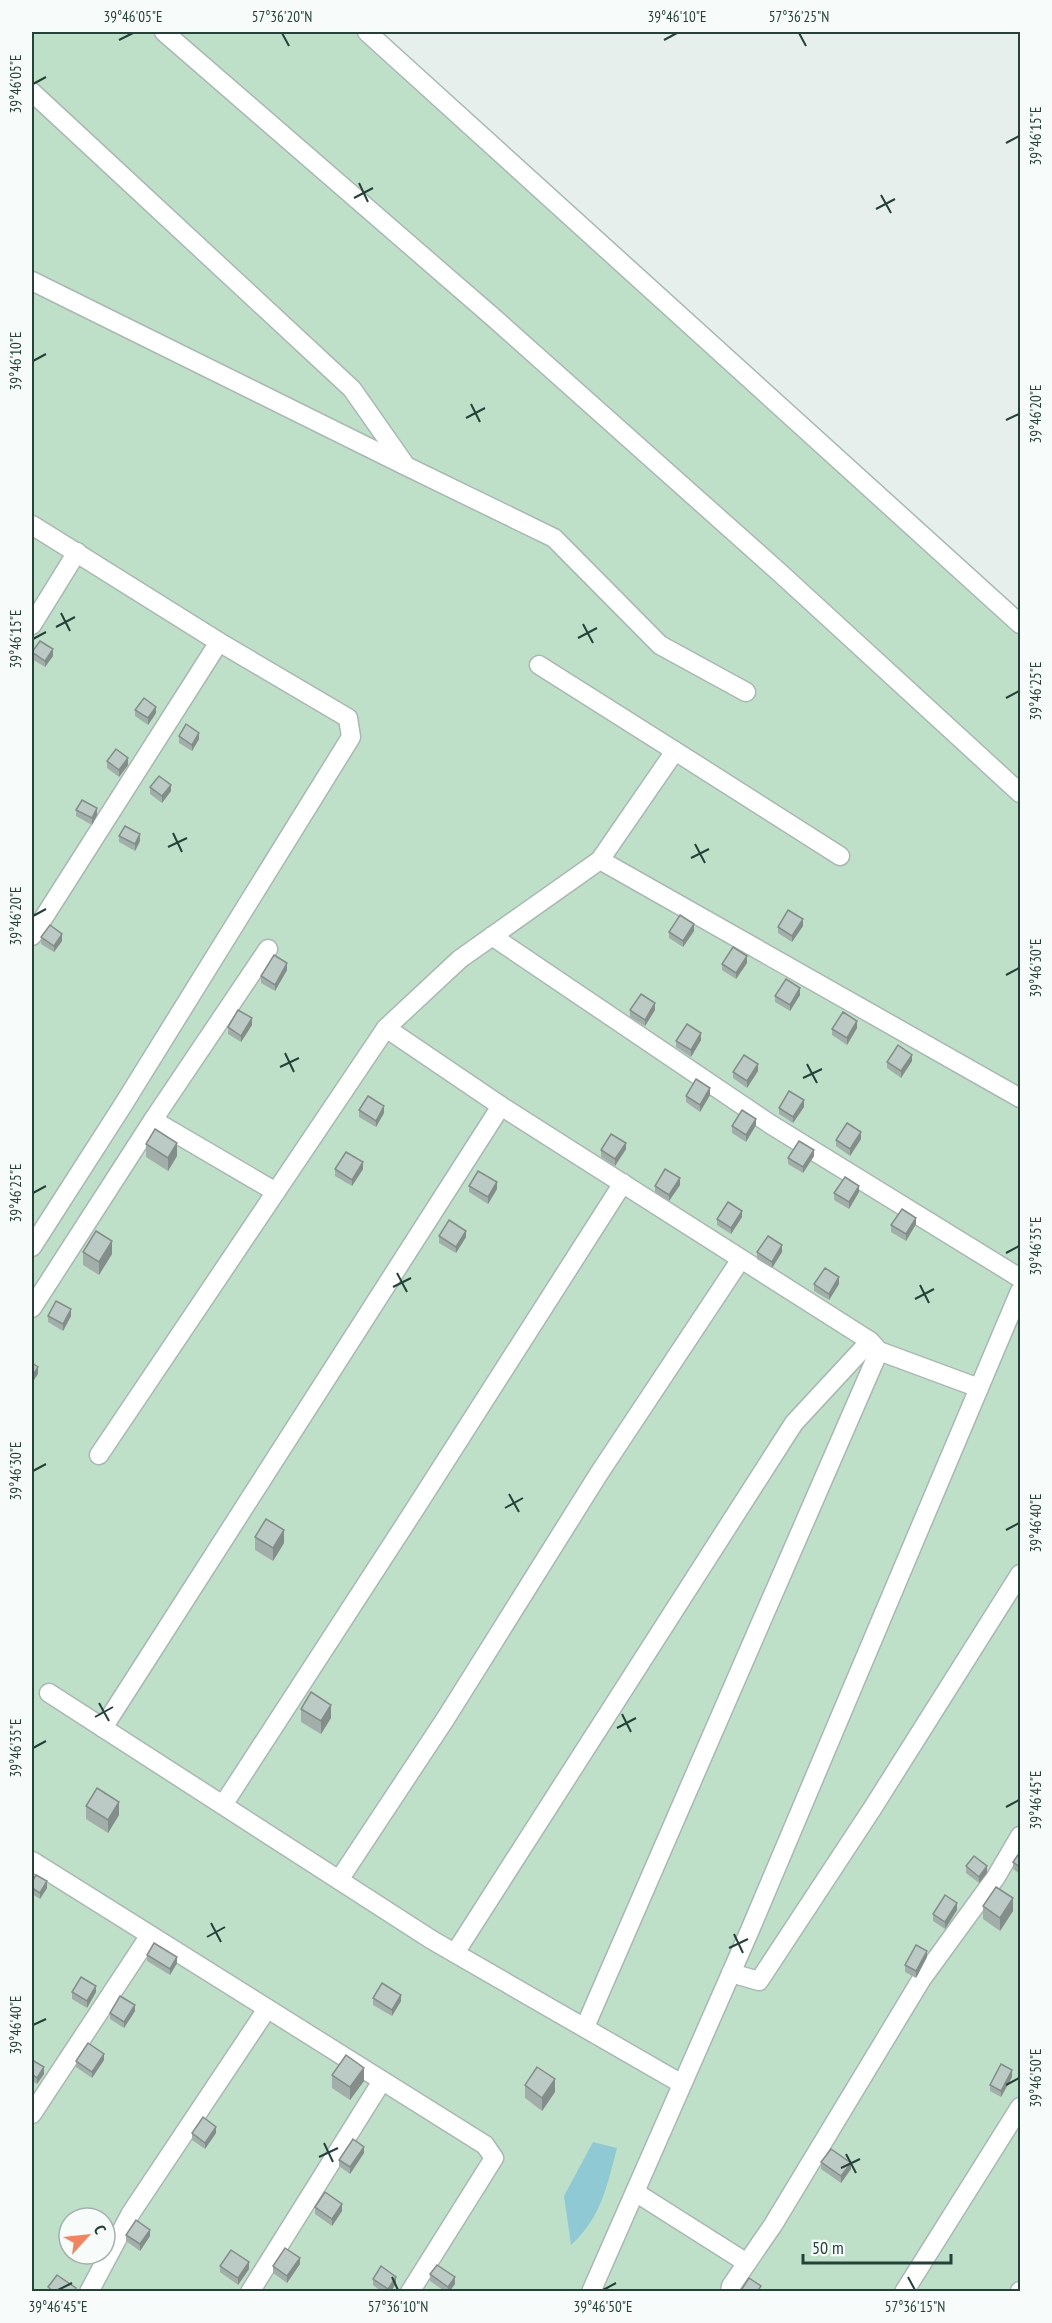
<svg xmlns="http://www.w3.org/2000/svg" width="1052" height="2323" viewBox="0 0 1052 2323" font-family="'PT Sans Narrow',sans-serif">
<style>
.green{fill:#bfe0c8;fill-rule:evenodd}
.water{fill:#8ec9d4}
.lines{fill:none;stroke-linecap:round;stroke-linejoin:round}
.minor-casing{stroke:#a8b8b2;stroke-width:21}
.minor{stroke:#fff;stroke-width:18}
.wall{fill:#a1aea9}
.shaded-wall{fill:#838d89}
.building{fill:#bbcac4;stroke:#838d89;stroke-width:1.5}
.ticks{fill:none;stroke:#24423a;stroke-width:2}
.neatline{fill:none;stroke:#24423a;stroke-width:2}
.ticks-label{font-size:15px;text-anchor:middle;fill:#24423a}
</style>
<rect width="100%" height="100%" fill="#e6efeb"/>
<path class="green" d="M32,32H367L1020,624V2291L32,2292ZM69,2218H105V2254H69Z"/>
<path class="water" d="M593,2142L617,2148C607,2186 601,2218 571,2245L564,2196Z"/>
<g class="lines">
<defs>
<g id="minor">
<path d="M164,32L494,318L779,572L1020,793"/>
<path d="M367,32L1020,624"/>
<path d="M32,92L352,389L406,466L554,538L660,645L746,692"/>
<path d="M32,281L404,465"/>
<path d="M32,525L219,642L348,718L351,737L123,1105L32,1247"/>
<path d="M32,625L77,552"/>
<path d="M539,665L675,751"/>
<path d="M600,860L675,751L840,856"/>
<path d="M32,936L219,642"/>
<path d="M492,936L770,1124L1020,1278"/>
<path d="M268,949L153,1120L276,1192"/>
<path d="M32,1308L153,1120"/>
<path d="M979,1388L879,1351L870,1341L501,1106L386,1028L460,959L600,860L1020,1098"/>
<path d="M99,1455L386,1028"/>
<path d="M49,1693L432,1940L682,2084"/>
<path d="M103,1728L501,1106"/>
<path d="M223,1805L413,1512L623,1183"/>
<path d="M32,1861L485,2145L494,2158L410,2292"/>
<path d="M339,1880L446,1718L598,1475L741,1259"/>
<path d="M455,1953L794,1423L870,1341"/>
<path d="M731,1973L759,1981L872,1809L1020,1574"/>
<path d="M585,2027L879,1351"/>
<path d="M32,2114L150,1935"/>
<path d="M635,2192L747,2263"/>
<path d="M89,2292L131,2213L267,2009"/>
<path d="M250,2292L382,2081"/>
<path d="M591,2292L750,1930L1020,1291"/>
<path d="M730,2292L731,2286L773,2225L921,1980L996,1877L1020,1836"/>
<path d="M904,2292L1020,2107"/>
<path d="M1020,2292V2291"/>
</g>
</defs>
<use href="#minor" class="minor-casing"/>
<use href="#minor" class="minor"/>
</g>
<g class="wall">
<path d="M32,652L53,656L45,667L32,659Z"/>
<path d="M135,710L156,713L148,725L135,716Z"/>
<path d="M179,736L199,739L192,751L179,743Z"/>
<path d="M107,761L128,765L119,777L107,768Z"/>
<path d="M150,787L171,791L162,803L150,794Z"/>
<path d="M76,810L97,815L92,825L76,816Z"/>
<path d="M119,836L140,841L135,851L119,842Z"/>
<path d="M803,926L792,942L778,933V927Z"/>
<path d="M694,931L683,947L669,938V932Z"/>
<path d="M41,937L62,941L54,952L41,944Z"/>
<path d="M747,963L736,979L722,970V964Z"/>
<path d="M287,970L275,991L261,983V976Z"/>
<path d="M800,995L790,1011L775,1002V996Z"/>
<path d="M630,1010H655L645,1026L630,1017Z"/>
<path d="M252,1025L241,1042L228,1034V1027Z"/>
<path d="M857,1028L847,1045L832,1035V1029Z"/>
<path d="M701,1040L691,1057L676,1047V1041Z"/>
<path d="M912,1061L901,1078L887,1068V1062Z"/>
<path d="M758,1071L747,1088L733,1078V1072Z"/>
<path d="M710,1095L700,1112L686,1102V1096Z"/>
<path d="M804,1107L793,1123L779,1114V1108Z"/>
<path d="M359,1110L384,1113L376,1127L359,1117Z"/>
<path d="M756,1125L746,1142L732,1133V1126Z"/>
<path d="M861,1139L850,1156L836,1146V1140Z"/>
<path d="M146,1144L177,1156L168,1171L146,1157Z"/>
<path d="M626,1149L615,1166L601,1157V1150Z"/>
<path d="M814,1156L803,1173L788,1164V1158Z"/>
<path d="M335,1169H363L352,1186L335,1176Z"/>
<path d="M680,1185L669,1201L655,1192V1186Z"/>
<path d="M469,1186L497,1189L488,1204L469,1192Z"/>
<path d="M859,1192L849,1209L834,1200V1193Z"/>
<path d="M742,1217L731,1234L717,1225V1219Z"/>
<path d="M916,1224L906,1241L891,1232V1225Z"/>
<path d="M439,1236L466,1237L456,1253L439,1243Z"/>
<path d="M83,1252L112,1254L99,1275L83,1265Z"/>
<path d="M757,1252H782L772,1268L757,1259Z"/>
<path d="M814,1284H839L829,1300L814,1291Z"/>
<path d="M48,1316H71L63,1331L48,1322Z"/>
<path d="M255,1537L284,1543L273,1561L255,1550Z"/>
<path d="M301,1709L331,1718L321,1734L301,1722Z"/>
<path d="M86,1806L119,1815L108,1833L86,1819Z"/>
<path d="M1020,1852V1874L1013,1869V1862Z"/>
<path d="M966,1866L987,1873L979,1883L966,1873Z"/>
<path d="M32,1882L47,1888L40,1899L32,1894Z"/>
<path d="M983,1906L1013,1911L1000,1931L983,1919Z"/>
<path d="M957,1910L945,1929L933,1921V1914Z"/>
<path d="M147,1955L177,1963L170,1975L147,1961Z"/>
<path d="M927,1957L916,1978L905,1972V1965Z"/>
<path d="M72,1992H96L87,2008L72,1999Z"/>
<path d="M373,1998L401,2001L392,2016L373,2005Z"/>
<path d="M135,2011L124,2028L110,2019V2013Z"/>
<path d="M1020,2031V2042L1018,2040V2034Z"/>
<path d="M32,2060L44,2074L37,2084L32,2081Z"/>
<path d="M104,2060L92,2078L76,2067V2061Z"/>
<path d="M332,2075L364,2081L350,2100L332,2088Z"/>
<path d="M1012,2077L1001,2097L990,2091V2085Z"/>
<path d="M525,2085L555,2092L542,2111L525,2098Z"/>
<path d="M192,2133H216L205,2149L192,2140Z"/>
<path d="M364,2153L350,2174L339,2166V2160Z"/>
<path d="M821,2162L851,2169L841,2183L821,2169Z"/>
<path d="M315,2207L342,2211L332,2226L315,2214Z"/>
<path d="M126,2235L150,2236L140,2251L126,2241Z"/>
<path d="M300,2264L287,2283L273,2273V2266Z"/>
<path d="M220,2266L249,2269L238,2285L220,2272Z"/>
<path d="M430,2274L455,2284L449,2292H446L430,2281Z"/>
<path d="M373,2279L396,2283L391,2292H382L373,2285Z"/>
</g>
<g class="shaded-wall">
<path d="M53,649V656L45,667V661Z"/>
<path d="M156,707V713L148,725V718Z"/>
<path d="M199,733V739L192,751V745Z"/>
<path d="M128,758V765L119,777V770Z"/>
<path d="M171,785V791L162,803V796Z"/>
<path d="M97,808V815L92,825V818Z"/>
<path d="M140,834V841L135,851V844Z"/>
<path d="M803,919V926L792,942V936Z"/>
<path d="M694,924V931L683,947V941Z"/>
<path d="M62,934V941L54,952V946Z"/>
<path d="M747,956V963L736,979V973Z"/>
<path d="M287,963V970L275,991V985Z"/>
<path d="M800,988V995L790,1011V1005Z"/>
<path d="M655,1003V1010L645,1026V1020Z"/>
<path d="M252,1018V1025L241,1042V1036Z"/>
<path d="M857,1021V1028L847,1045V1038Z"/>
<path d="M701,1033V1040L691,1057V1050Z"/>
<path d="M912,1055V1061L901,1078V1071Z"/>
<path d="M758,1064V1071L747,1088V1081Z"/>
<path d="M710,1088V1095L700,1112V1105Z"/>
<path d="M804,1100V1107L793,1123V1117Z"/>
<path d="M384,1106V1113L376,1127V1121Z"/>
<path d="M756,1119V1125L746,1142V1135Z"/>
<path d="M861,1132V1139L850,1156V1149Z"/>
<path d="M177,1143V1156L168,1171V1158Z"/>
<path d="M626,1143V1149L615,1166V1159Z"/>
<path d="M814,1150V1156L803,1173V1167Z"/>
<path d="M363,1162V1169L352,1186V1180Z"/>
<path d="M680,1178V1185L669,1201V1195Z"/>
<path d="M497,1182V1189L488,1204V1197Z"/>
<path d="M859,1186V1192L849,1209V1202Z"/>
<path d="M742,1211V1217L731,1234V1228Z"/>
<path d="M916,1218V1224L906,1241V1234Z"/>
<path d="M466,1231V1237L456,1253V1247Z"/>
<path d="M112,1241V1254L99,1275V1262Z"/>
<path d="M782,1245V1252L772,1268V1262Z"/>
<path d="M839,1277V1284L829,1300V1294Z"/>
<path d="M71,1309V1316L63,1331V1324Z"/>
<path d="M38,1367V1374L32,1383V1377Z"/>
<path d="M284,1530V1543L273,1561V1548Z"/>
<path d="M331,1705V1718L321,1734V1721Z"/>
<path d="M119,1802V1815L108,1833V1820Z"/>
<path d="M987,1866V1873L979,1883V1877Z"/>
<path d="M47,1881V1888L40,1899V1893Z"/>
<path d="M1013,1898V1911L1000,1931V1918Z"/>
<path d="M957,1903V1910L945,1929V1922Z"/>
<path d="M927,1951V1957L916,1978V1971Z"/>
<path d="M177,1957V1963L170,1975V1969Z"/>
<path d="M96,1986V1992L87,2008V2001Z"/>
<path d="M401,1995V2001L392,2016V2010Z"/>
<path d="M135,2005V2011L124,2028V2022Z"/>
<path d="M104,2054V2060L92,2078V2072Z"/>
<path d="M44,2067V2074L37,2084V2078Z"/>
<path d="M364,2068V2081L350,2100V2087Z"/>
<path d="M1012,2070V2077L1001,2097V2091Z"/>
<path d="M555,2079V2092L542,2111V2098Z"/>
<path d="M216,2127V2133L205,2149V2143Z"/>
<path d="M364,2147V2153L350,2174V2167Z"/>
<path d="M851,2163V2169L841,2183V2176Z"/>
<path d="M342,2204V2211L332,2226V2219Z"/>
<path d="M150,2230V2236L140,2251V2244Z"/>
<path d="M300,2258V2264L287,2283V2276Z"/>
<path d="M249,2262V2269L238,2285V2278Z"/>
<path d="M396,2277V2283L391,2292H388V2289Z"/>
<path d="M455,2277V2284L449,2292H448V2287Z"/>
</g>
<g class="building">
<path d="M40,641L53,649L45,661L32,652Z"/>
<path d="M144,698L156,707L148,718L135,710Z"/>
<path d="M186,724L199,733L192,745L179,736Z"/>
<path d="M116,749L128,758L119,770L107,761Z"/>
<path d="M159,776L171,785L162,796L150,787Z"/>
<path d="M82,800L97,808L92,818L76,810Z"/>
<path d="M125,826L140,834L135,844L119,836Z"/>
<path d="M788,910L803,919L792,936L778,927Z"/>
<path d="M680,915L694,924L683,941L669,932Z"/>
<path d="M50,925L62,934L54,946L41,937Z"/>
<path d="M733,947L747,956L736,973L722,964Z"/>
<path d="M274,955L287,963L275,985L261,976Z"/>
<path d="M786,979L800,988L790,1005L775,996Z"/>
<path d="M641,994L655,1003L645,1020L630,1010Z"/>
<path d="M238,1010L252,1018L241,1036L228,1027Z"/>
<path d="M843,1012L857,1021L847,1038L832,1029Z"/>
<path d="M687,1024L701,1033L691,1050L676,1041Z"/>
<path d="M898,1045L912,1055L901,1071L887,1062Z"/>
<path d="M744,1055L758,1064L747,1081L733,1072Z"/>
<path d="M696,1079L710,1088L700,1105L686,1096Z"/>
<path d="M789,1091L804,1100L793,1117L779,1108Z"/>
<path d="M368,1096L384,1106L376,1121L359,1110Z"/>
<path d="M742,1110L756,1119L746,1135L732,1126Z"/>
<path d="M847,1123L861,1132L850,1149L836,1140Z"/>
<path d="M155,1129L177,1143L168,1158L146,1144Z"/>
<path d="M611,1134L626,1143L615,1159L601,1150Z"/>
<path d="M799,1141L814,1150L803,1167L788,1158Z"/>
<path d="M346,1152L363,1162L352,1180L335,1169Z"/>
<path d="M665,1169L680,1178L669,1195L655,1186Z"/>
<path d="M478,1171L497,1182L488,1197L469,1186Z"/>
<path d="M845,1177L859,1186L849,1202L834,1193Z"/>
<path d="M728,1202L742,1211L731,1228L717,1219Z"/>
<path d="M902,1209L916,1218L906,1234L891,1225Z"/>
<path d="M449,1220L466,1231L456,1247L439,1236Z"/>
<path d="M96,1231L112,1241L99,1262L83,1252Z"/>
<path d="M768,1236L782,1245L772,1262L757,1252Z"/>
<path d="M825,1268L839,1277L829,1294L814,1284Z"/>
<path d="M56,1301L71,1309L63,1324L48,1316Z"/>
<path d="M32,1363L38,1367L32,1377Z"/>
<path d="M266,1519L284,1530L273,1548L255,1537Z"/>
<path d="M311,1692L331,1705L321,1721L301,1709Z"/>
<path d="M97,1788L119,1802L108,1820L86,1806Z"/>
<path d="M1020,1852V1867L1013,1862Z"/>
<path d="M974,1856L987,1866L979,1877L966,1866Z"/>
<path d="M36,1875L47,1881L40,1893L32,1888V1882Z"/>
<path d="M996,1887L1013,1898L1000,1918L983,1906Z"/>
<path d="M945,1895L957,1903L945,1922L933,1914Z"/>
<path d="M154,1943L177,1957L170,1969L147,1955Z"/>
<path d="M916,1945L927,1951L916,1971L905,1965Z"/>
<path d="M81,1977L96,1986L87,2001L72,1992Z"/>
<path d="M382,1983L401,1995L392,2010L373,1998Z"/>
<path d="M120,1996L135,2005L124,2022L110,2013Z"/>
<path d="M88,2043L104,2054L92,2072L76,2061Z"/>
<path d="M346,2055L364,2068L350,2087L332,2075Z"/>
<path d="M32,2060L44,2067L37,2078L32,2074Z"/>
<path d="M1001,2064L1012,2070L1001,2091L990,2085Z"/>
<path d="M537,2067L555,2079L542,2098L525,2085Z"/>
<path d="M203,2117L216,2127L205,2143L192,2133Z"/>
<path d="M353,2139L364,2147L350,2167L339,2160Z"/>
<path d="M831,2149L851,2163L841,2176L821,2162Z"/>
<path d="M325,2192L342,2204L332,2219L315,2207Z"/>
<path d="M136,2220L150,2230L140,2244L126,2235Z"/>
<path d="M285,2248L300,2258L287,2276L273,2266Z"/>
<path d="M231,2250L249,2262L238,2278L220,2266Z"/>
<path d="M437,2265L455,2277L448,2287L430,2274Z"/>
<path d="M381,2266L396,2277L388,2289L373,2279Z"/>
<path d="M57,2275L76,2288L74,2292H54L48,2287Z"/>
<path d="M749,2278L761,2286L757,2292H740Z"/>
</g>
<path class="ticks" d="M282,33L289,46M799,33L806,46M119,40L133,33M664,40L677,33M33,84L46,77M1006,143L1019,136M359,183L368,202M881,195L891,213M354,198L373,188M876,209L895,199M33,361L46,354M471,404L480,422M466,418L485,408M1006,420L1019,414M61,613L70,631M583,624L593,643M56,627L75,617M578,638L597,628M33,639L46,632M1006,698L1019,691M173,833L182,852M695,844L705,863M168,847L187,838M691,858L709,849M33,916L46,909M1006,975L1019,968M285,1053L294,1072M807,1064L817,1083M280,1067L299,1058M803,1078L822,1069M33,1193L46,1186M1006,1253L1019,1246M397,1273L407,1292M920,1285L929,1303M393,1287L411,1278M915,1299L934,1289M33,1471L46,1464M509,1494L519,1512M505,1508L523,1498M1006,1530L1019,1523M99,1703L109,1721M622,1714L631,1732M95,1717L113,1707M617,1728L636,1718M33,1748L46,1741M1006,1807L1019,1800M211,1923L221,1942M734,1934L743,1953M207,1937L225,1927M729,1948L748,1939M33,2025L46,2019M1006,2085L1019,2078M324,2143L333,2162M846,2154L856,2173M319,2157L338,2148M841,2168L860,2159M392,2277L398,2290M908,2277L915,2290M58,2290L72,2283M603,2290L616,2283"/>
<rect width="1052" height="2323" fill="none" stroke="#f7fbf9" stroke-width="66"/>
<g transform="translate(87 2236) rotate(63)"><circle r="28" fill="#f7fbf9" stroke="#a3b1ad" stroke-width="1.5"/>
<path d="M0-4.5L10 22L0 15L-10 22Z" fill="#f4845f"/>
<text y="-9" font-size="16" font-weight="bold" text-anchor="middle" fill="#24423a">С</text>
</g>
<path d="M803 2254v9h148v-9" fill="none" stroke="#24423a" stroke-width="3"/>
<text x="812" y="2254" font-size="18" fill="#24423a" stroke="#f7fbf9" stroke-width="4.5" paint-order="stroke">50 m</text>
<rect x="33" y="33" width="986" height="2257" class="neatline"/>
<g class="ticks-label">
<text x="133" y="22">39°46'05"E</text>
<text x="282" y="22">57°36'20"N</text>
<text x="677" y="22">39°46'10"E</text>
<text x="799" y="22">57°36'25"N</text>
<text transform="translate(16 84) rotate(-90)" y="5">39°46'05"E</text>
<text transform="translate(1036 136) rotate(-90)" y="5">39°46'15"E</text>
<text transform="translate(16 361) rotate(-90)" y="5">39°46'10"E</text>
<text transform="translate(1036 414) rotate(-90)" y="5">39°46'20"E</text>
<text transform="translate(16 639) rotate(-90)" y="5">39°46'15"E</text>
<text transform="translate(1036 691) rotate(-90)" y="5">39°46'25"E</text>
<text transform="translate(16 916) rotate(-90)" y="5">39°46'20"E</text>
<text transform="translate(1036 968) rotate(-90)" y="5">39°46'30"E</text>
<text transform="translate(16 1193) rotate(-90)" y="5">39°46'25"E</text>
<text transform="translate(1036 1246) rotate(-90)" y="5">39°46'35"E</text>
<text transform="translate(16 1471) rotate(-90)" y="5">39°46'30"E</text>
<text transform="translate(1036 1523) rotate(-90)" y="5">39°46'40"E</text>
<text transform="translate(16 1748) rotate(-90)" y="5">39°46'35"E</text>
<text transform="translate(1036 1800) rotate(-90)" y="5">39°46'45"E</text>
<text transform="translate(16 2025) rotate(-90)" y="5">39°46'40"E</text>
<text transform="translate(1036 2078) rotate(-90)" y="5">39°46'50"E</text>
<text x="58" y="2312">39°46'45"E</text>
<text x="398" y="2312">57°36'10"N</text>
<text x="603" y="2312">39°46'50"E</text>
<text x="915" y="2312">57°36'15"N</text>
</g>
</svg>
